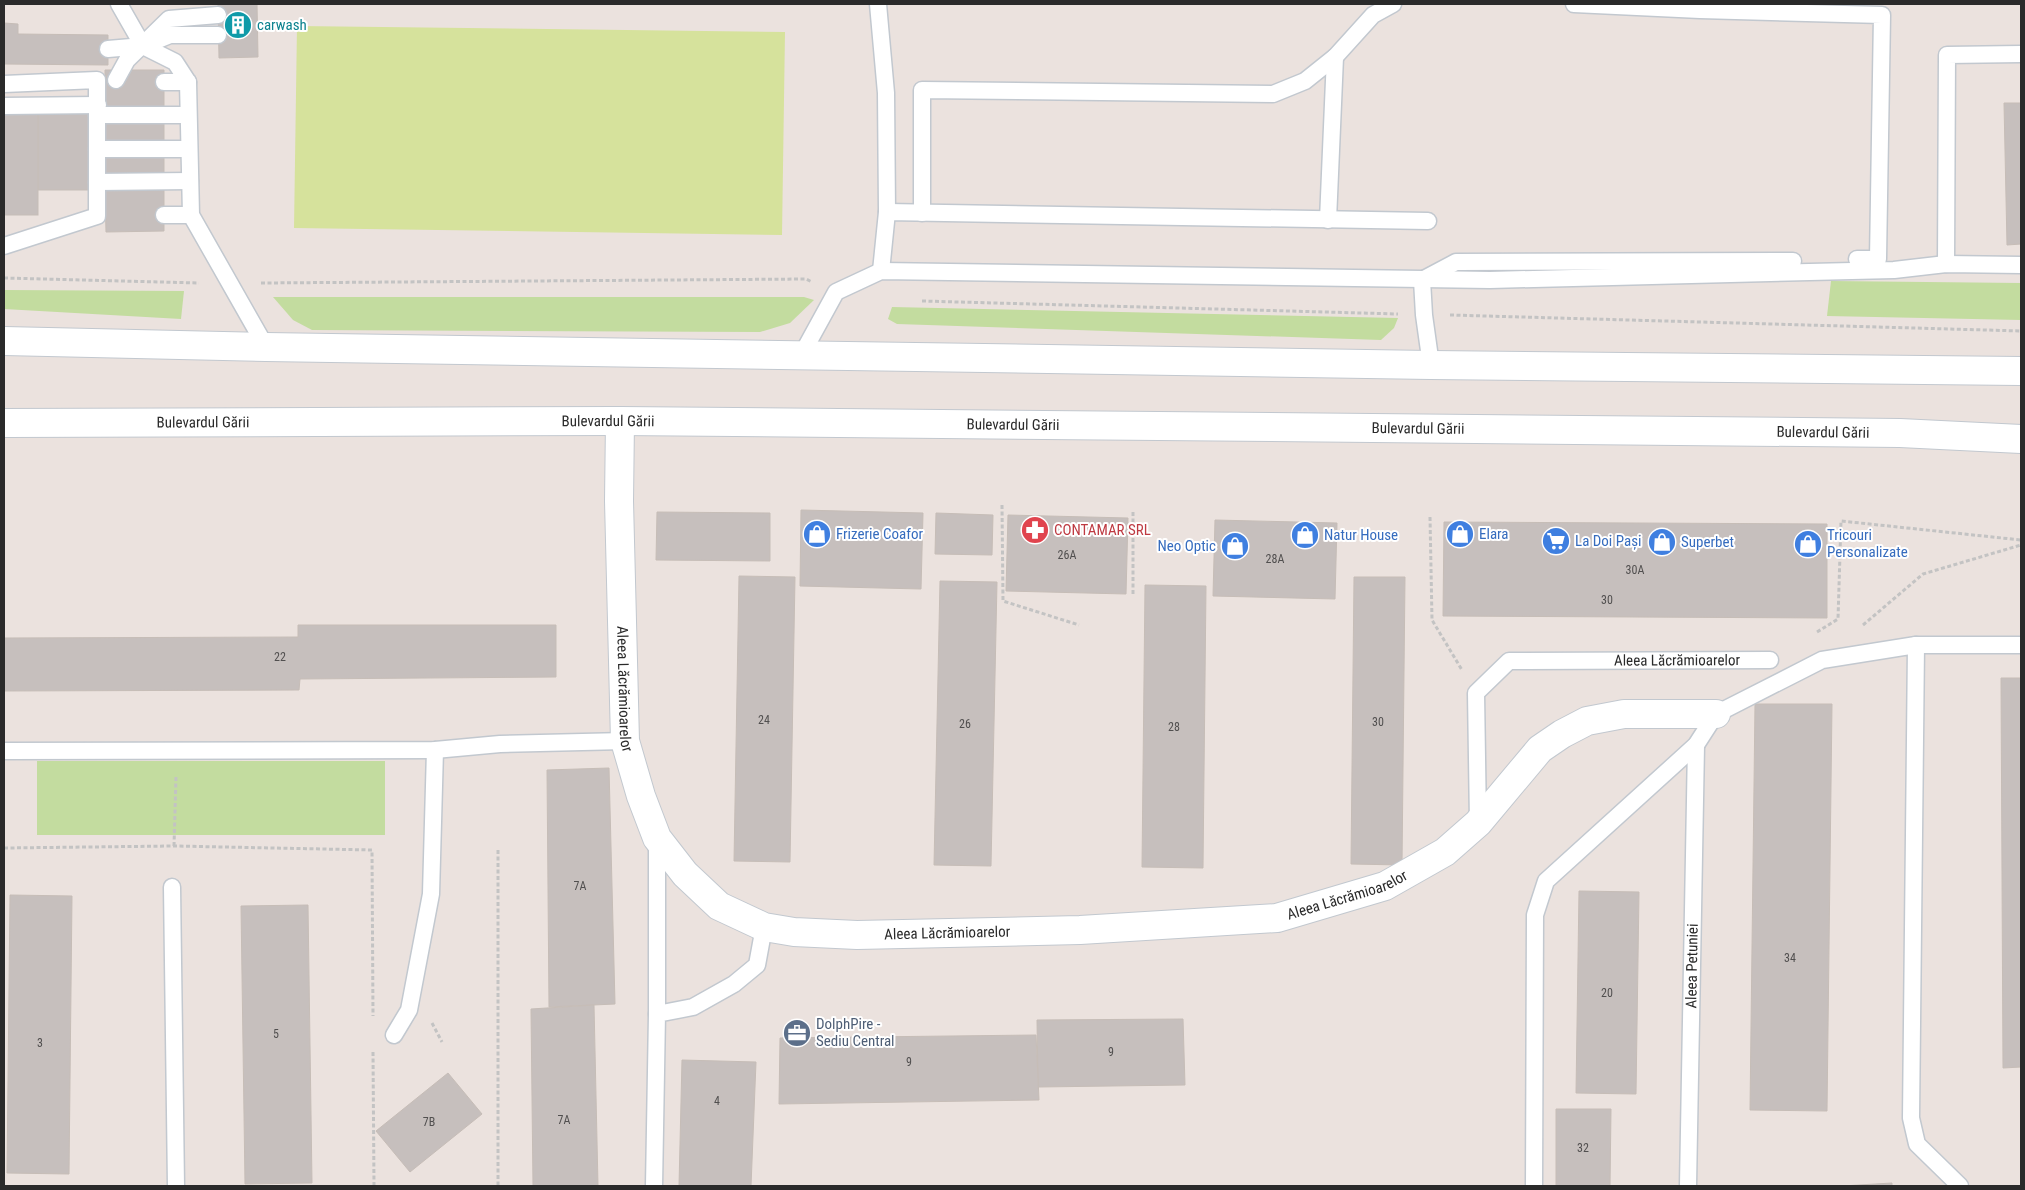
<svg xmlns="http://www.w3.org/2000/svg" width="2025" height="1190" viewBox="0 0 2025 1190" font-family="'Roboto Condensed',sans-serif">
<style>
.green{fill:#c3dc9f}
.pitch{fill:#d6e29c}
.building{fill:#c6bfbd;stroke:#c6bdb7}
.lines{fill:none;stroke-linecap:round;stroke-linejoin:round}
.service-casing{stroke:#c2c8cf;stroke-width:19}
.minor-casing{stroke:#c2c8cf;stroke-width:30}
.secondary-casing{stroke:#c2c8cf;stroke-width:30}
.path{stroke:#c3c3c3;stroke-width:3;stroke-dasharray:4 2.5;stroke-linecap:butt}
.service{stroke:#fff;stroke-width:16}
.minor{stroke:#fff;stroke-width:28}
.secondary{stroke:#fff;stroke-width:28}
.labels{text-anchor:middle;stroke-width:4;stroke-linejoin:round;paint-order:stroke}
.number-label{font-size:12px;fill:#514f4f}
.culture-label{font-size:15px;fill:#0d838f;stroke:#fff;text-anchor:start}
.street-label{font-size:15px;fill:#2a2a2a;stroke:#fff}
.health-label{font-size:15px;fill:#be3a42;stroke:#fff;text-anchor:start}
.shop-label{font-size:15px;fill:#366cbe;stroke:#fff;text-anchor:start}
.service-label{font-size:15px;fill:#4e5e75;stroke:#fff;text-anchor:start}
</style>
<rect width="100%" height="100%" fill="#ebe2de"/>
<g class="green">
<path d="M1831,281L2021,283V320L1827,316Z"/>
<path d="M4,290L184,291L181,319L4,309Z"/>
<path d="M273,297H804L814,300L790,323L760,332L312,330L293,320Z"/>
<path d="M892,307L1398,318L1394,328L1381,340L897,324L888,319Z"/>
<rect x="37" y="761" width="348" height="74"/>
</g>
<path class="pitch" d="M297,26L785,32L782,235L294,228Z"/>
<g class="building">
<path d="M218,4H257L258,57L219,58Z"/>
<path d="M4,23L18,24V34L108,35V65L4,64Z"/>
<path d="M105,70H164V231L106,232L105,190H38V111H105Z"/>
<path d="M2004,103H2021V244L2007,245Z"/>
<rect x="4" y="111" width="34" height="104"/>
<path d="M801,510L923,513L921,589L800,586Z"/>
<path d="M657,512L770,513V561L656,560Z"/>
<path d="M936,513L993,515L992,555L935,554Z"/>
<path d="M1008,515L1128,518L1126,594L1006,591Z"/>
<path d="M1215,520L1337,523L1335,599L1213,596Z"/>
<path d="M1444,522L1827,524V618L1443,616Z"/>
<path d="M739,576L795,577L790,862L734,861Z"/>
<path d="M1354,577H1405L1402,865L1351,864Z"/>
<path d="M940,581L997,582L991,866L934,865Z"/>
<path d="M1145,585L1206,586L1203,868L1142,867Z"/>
<path d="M298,625H556V677L300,679L299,690L4,691V638L298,637Z"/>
<path d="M2001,678H2021V1067L2003,1068Z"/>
<path d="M1755,704H1832L1827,1111L1750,1110Z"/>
<path d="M609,768L615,1004L549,1007L547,770Z"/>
<path d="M1579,891L1639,892L1636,1094L1576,1093Z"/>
<path d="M10,895L72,896L69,1174L7,1173Z"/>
<path d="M308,905L312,1183L245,1184L241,906Z"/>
<path d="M594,1005L598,1186H533L531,1009Z"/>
<path d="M1183,1019L1185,1085L1038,1087L1037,1020Z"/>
<path d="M1036,1035L1039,1100L779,1104L780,1038Z"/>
<path d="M682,1060L756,1062L751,1186H679Z"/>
<path d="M448,1073L482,1114L410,1172L376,1131Z"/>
<path d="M1556,1109H1611L1610,1186H1556Z"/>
<path d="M1892,1183V1186H1842Z"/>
</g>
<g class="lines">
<defs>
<g id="service">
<path d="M119,4L143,46L175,62L188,82L191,215L266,347"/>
<path d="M878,4L886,93L887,212"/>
<path d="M1574,4L1700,10L1882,15L1878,259H1857"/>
<path d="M108,49L143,46L170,35H218"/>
<path d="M116,80L127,60L169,19L218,15"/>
<path d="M164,82H188"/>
<path d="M4,84L97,80V216L4,246"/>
<path d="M4,106L98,105"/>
<path d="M97,115H188"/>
<path d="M97,149H189"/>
<path d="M97,182L190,181"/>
<path d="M922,213V90L1273,94L1305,81L1335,57L1373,15L1393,4"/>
<path d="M164,215H191"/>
<path d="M1328,220L1335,57"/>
<path d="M1946,264L1947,55L2021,54"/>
<path d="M881,271L887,212L1428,221"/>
<path d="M1424,279L1456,262L1793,261"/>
<path d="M1422,280L1424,315L1431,365"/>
<path d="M802,354L836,292L881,271L1490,280L1894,270L1946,264L2021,265"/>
<path d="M1916,645H2021"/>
<path d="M4,751L435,750L500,744L625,741"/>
<path id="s1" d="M1478,823L1476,693L1509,661L1770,660"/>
<path d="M657,838V1014"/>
<path d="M172,887L176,1186"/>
<path d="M394,1035L409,1010L431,894L435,750"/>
<path d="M654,1186L657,1014L693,1007L734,984L757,965L764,927"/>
<path d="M1534,1186L1535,915L1546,881L1696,745L1716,714L1822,660L1916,645L1911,1118L1917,1144L1960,1186"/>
<path id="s2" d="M1688,1186L1696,745"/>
</g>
<g id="minor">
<path id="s3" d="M620,421L619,501L625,741L641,796L657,838L685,874L719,906L764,927L794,932L857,935L1080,930L1277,918L1385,886L1445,852L1478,823L1540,749L1562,734L1587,721L1624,714H1716"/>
</g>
<g id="secondary">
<path d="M4,341L266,347L1431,365L2021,371"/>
<path id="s4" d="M4,423L620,421L1900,433L2021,439"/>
</g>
</defs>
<use href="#service" class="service-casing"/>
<use href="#minor" class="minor-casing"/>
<use href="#secondary" class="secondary-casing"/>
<g class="path">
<path d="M4,278L199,283"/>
<path d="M261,283L806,279L812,282"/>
<path d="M922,301L1398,314"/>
<path d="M1450,315L2021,331"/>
<path d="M1002,505L1003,601L1079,625"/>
<path d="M1430,517L1432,620L1462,670"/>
<path d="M1133,594V510"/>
<path d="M1863,625L1923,574L2021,545"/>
<path d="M1817,632L1838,619L1841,521L2021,540"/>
<path d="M174,846L176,776"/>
<path d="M4,848L174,846L372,850L373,1016"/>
<path d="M498,850V1186"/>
<path d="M432,1023L442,1042"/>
<path d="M373,1052L374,1186"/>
</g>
<use href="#service" class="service"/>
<use href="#minor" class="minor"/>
<use href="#secondary" class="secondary"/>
</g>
<defs>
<symbol id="building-disc" viewBox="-11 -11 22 22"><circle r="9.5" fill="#0f9aa8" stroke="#fff"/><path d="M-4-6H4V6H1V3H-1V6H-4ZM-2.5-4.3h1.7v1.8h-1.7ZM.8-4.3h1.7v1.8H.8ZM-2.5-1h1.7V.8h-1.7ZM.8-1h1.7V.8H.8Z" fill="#fff"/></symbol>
<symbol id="pharmacy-disc" viewBox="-11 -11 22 22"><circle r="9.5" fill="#e0444e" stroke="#fff"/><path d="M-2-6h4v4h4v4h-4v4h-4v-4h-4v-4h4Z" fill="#fff"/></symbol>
<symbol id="shop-disc" viewBox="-11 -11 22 22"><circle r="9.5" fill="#3f7fe0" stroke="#fff"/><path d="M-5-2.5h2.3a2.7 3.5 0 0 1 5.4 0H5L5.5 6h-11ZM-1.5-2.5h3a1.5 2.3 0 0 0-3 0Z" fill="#fff"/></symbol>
<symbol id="supermarket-disc" viewBox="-11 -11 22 22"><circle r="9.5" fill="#3f7fe0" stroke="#fff"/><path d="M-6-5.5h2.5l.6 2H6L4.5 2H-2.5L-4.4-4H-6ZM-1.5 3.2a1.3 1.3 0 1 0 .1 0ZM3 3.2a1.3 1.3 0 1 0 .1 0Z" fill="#fff"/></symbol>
<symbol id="office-disc" viewBox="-11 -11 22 22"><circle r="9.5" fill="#5c6f8a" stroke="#fff"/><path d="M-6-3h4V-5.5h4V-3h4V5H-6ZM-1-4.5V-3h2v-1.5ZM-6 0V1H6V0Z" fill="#fff"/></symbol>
</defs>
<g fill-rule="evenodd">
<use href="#building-disc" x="222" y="9" width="32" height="32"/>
<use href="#pharmacy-disc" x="1019" y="514" width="32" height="32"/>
<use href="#shop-disc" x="801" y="518" width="32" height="32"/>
<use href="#shop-disc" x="1444" y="518" width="32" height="32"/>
<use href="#shop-disc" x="1289" y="519" width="32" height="32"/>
<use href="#supermarket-disc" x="1540" y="525" width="32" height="32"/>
<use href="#shop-disc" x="1646" y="526" width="32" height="32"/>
<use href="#shop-disc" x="1792" y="528" width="32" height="32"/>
<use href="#shop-disc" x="1219" y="530" width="32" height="32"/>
<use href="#office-disc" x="781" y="1017" width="32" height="32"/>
</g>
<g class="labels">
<g class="number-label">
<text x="1067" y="559">26A</text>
<text x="1275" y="563">28A</text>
<text x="1635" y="574">30A</text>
<text x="1607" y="604">30</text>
<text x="280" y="661">22</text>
<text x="764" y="724">24</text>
<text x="1378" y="726">30</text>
<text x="965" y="728">26</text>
<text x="1174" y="731">28</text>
<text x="580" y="890">7A</text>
<text x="1790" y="962">34</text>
<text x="1607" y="997">20</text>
<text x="276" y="1038">5</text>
<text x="40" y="1047">3</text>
<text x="1111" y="1056">9</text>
<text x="909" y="1066">9</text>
<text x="717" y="1105">4</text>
<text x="564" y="1124">7A</text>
<text x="429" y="1126">7B</text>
<text x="1583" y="1152">32</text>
</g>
<g class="culture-label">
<text x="257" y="30">carwash</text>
</g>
<g class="street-label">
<text dy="5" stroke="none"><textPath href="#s4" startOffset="199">Bulevardul Gării</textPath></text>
<text dy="5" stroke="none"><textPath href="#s4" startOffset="604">Bulevardul Gării</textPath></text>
<text dy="5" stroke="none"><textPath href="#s4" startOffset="1009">Bulevardul Gării</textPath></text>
<text dy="5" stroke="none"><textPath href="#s4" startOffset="1414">Bulevardul Gării</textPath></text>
<text dy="5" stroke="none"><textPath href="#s4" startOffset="1819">Bulevardul Gării</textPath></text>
<text dy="5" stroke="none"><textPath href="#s1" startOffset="344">Aleea Lăcrămioarelor</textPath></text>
<text dy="5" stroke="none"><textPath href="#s3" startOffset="268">Aleea Lăcrămioarelor</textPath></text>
<text dy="5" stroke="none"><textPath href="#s3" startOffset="1152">Aleea Lăcrămioarelor</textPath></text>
<text dy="5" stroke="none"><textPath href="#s3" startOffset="748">Aleea Lăcrămioarelor</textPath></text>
<text dy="5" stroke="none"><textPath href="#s2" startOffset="220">Aleea Petuniei</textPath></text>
</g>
<g class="health-label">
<text x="1054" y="535">CONTAMAR SRL</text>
</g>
<g class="shop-label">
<text x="836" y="539">Frizerie Coafor</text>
<text x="1479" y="539">Elara</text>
<text x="1324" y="540">Natur House</text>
<text x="1827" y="540">Tricouri<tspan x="1827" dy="17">Personalizate</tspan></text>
<text x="1575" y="546">La Doi Pași</text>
<text x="1681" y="547">Superbet</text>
<text x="1216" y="551" text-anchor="end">Neo Optic</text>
</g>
<g class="service-label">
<text x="816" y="1029">DolphPire -<tspan x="816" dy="17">Sediu Central</tspan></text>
</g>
</g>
<rect width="2025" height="1190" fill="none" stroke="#2a2a2a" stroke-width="10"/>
</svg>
